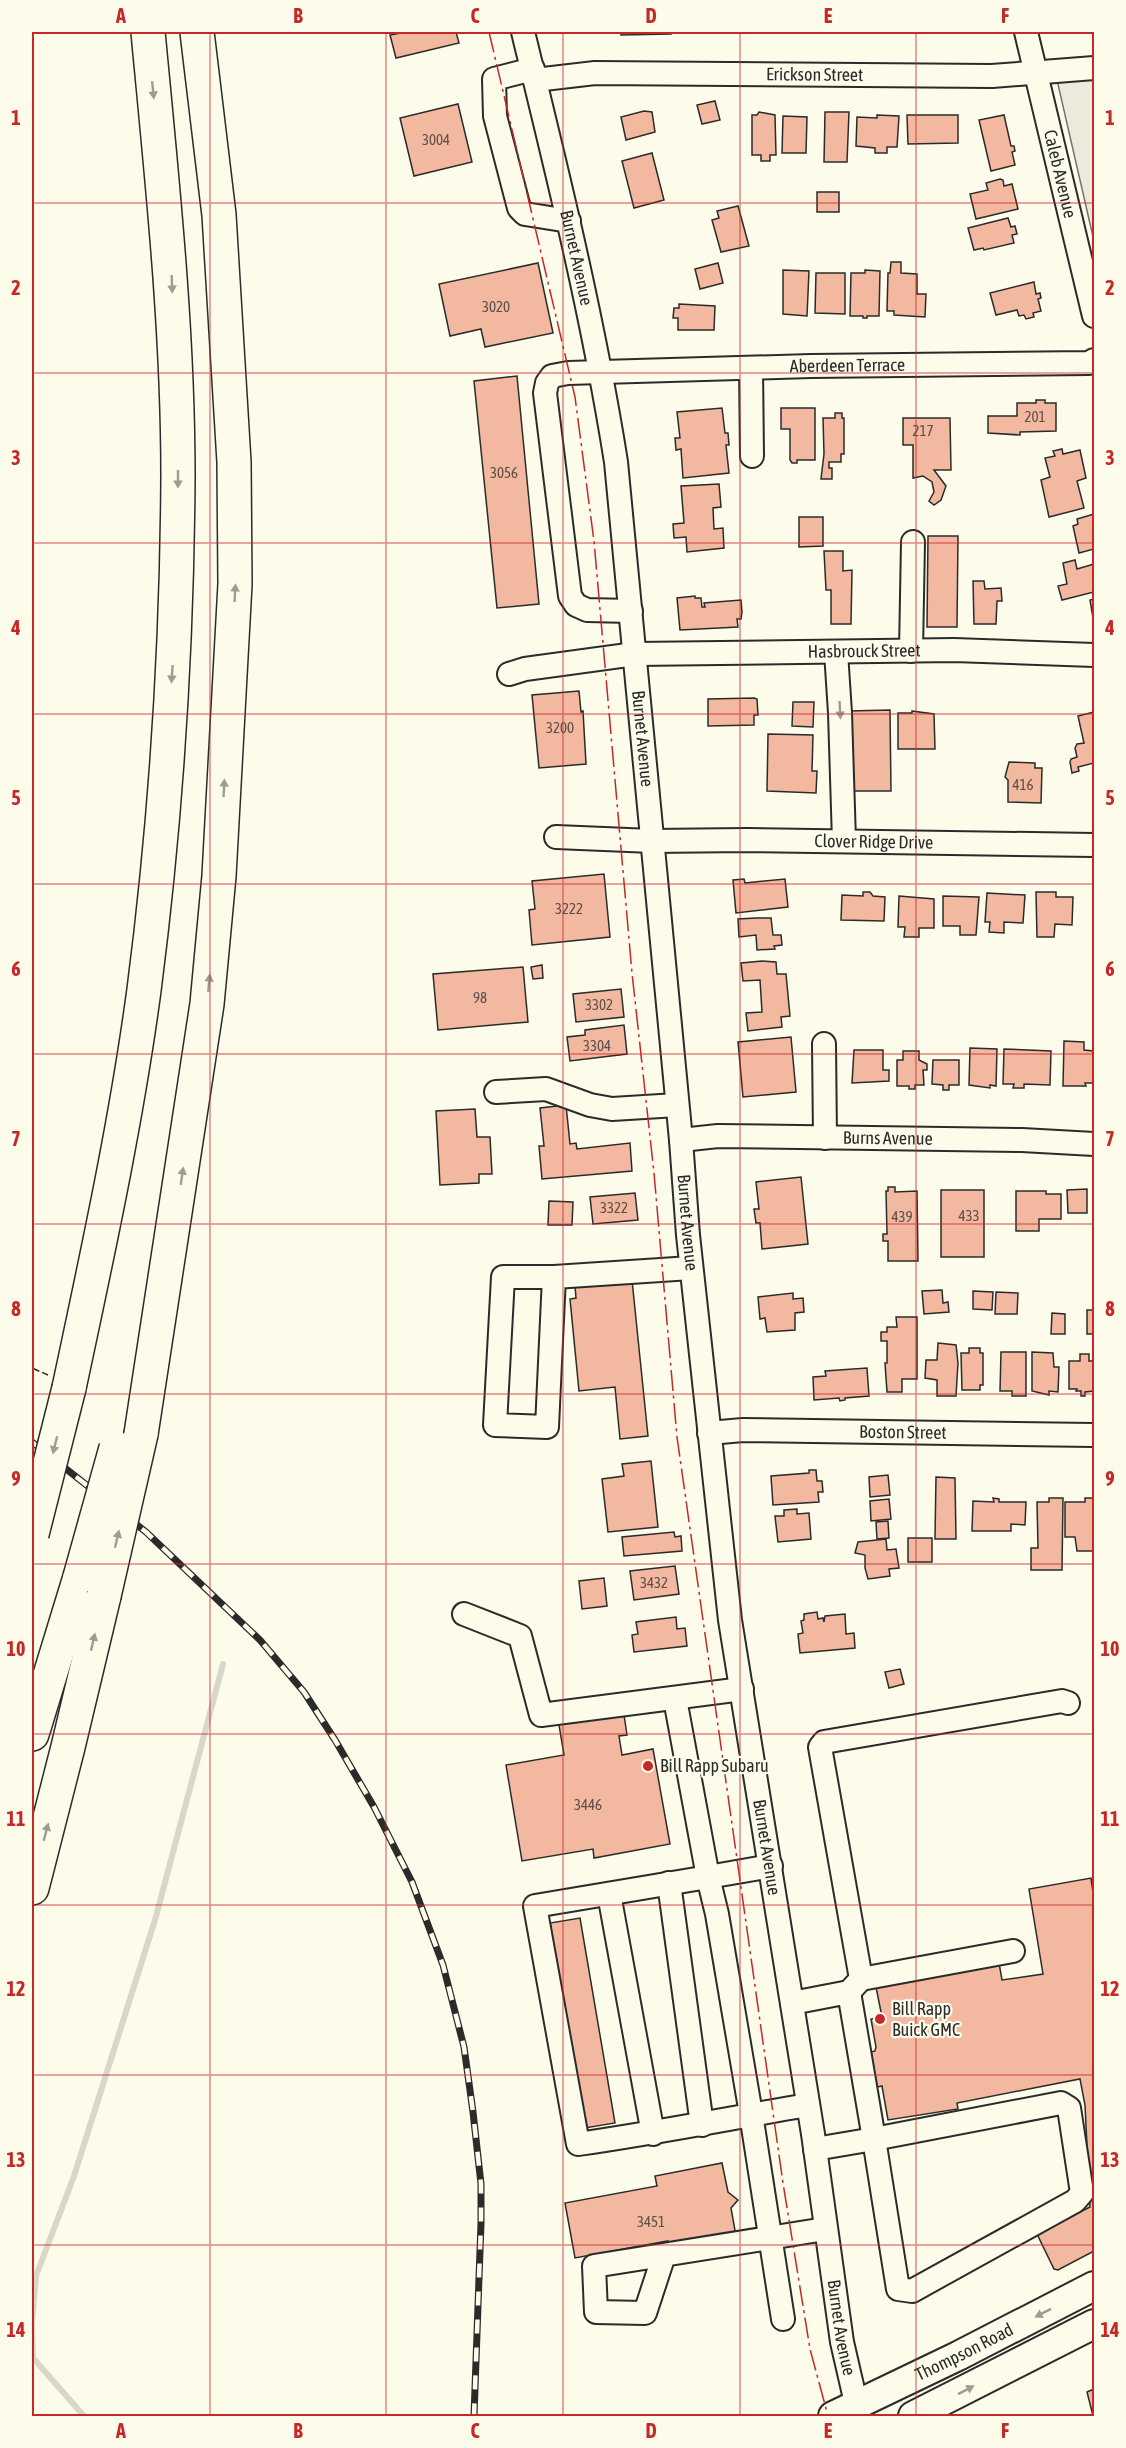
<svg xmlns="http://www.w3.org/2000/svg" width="1126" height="2448" viewBox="0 0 1126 2448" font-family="'Asap Condensed',sans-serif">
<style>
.green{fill:#ecebdb;stroke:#74746e;stroke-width:1.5}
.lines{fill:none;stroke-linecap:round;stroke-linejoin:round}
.stream{stroke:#d8d7c9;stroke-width:6}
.building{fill:#f2b8a0;stroke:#2b2b2b;stroke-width:1.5}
.minor-casing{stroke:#2b2b2b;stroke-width:26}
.major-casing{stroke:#2b2b2b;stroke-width:32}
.highway-casing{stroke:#2b2b2b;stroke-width:36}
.minor{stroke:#fdfbea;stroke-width:22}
.major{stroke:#fdfbea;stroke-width:28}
.highway{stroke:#fdfbea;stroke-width:33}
.rail-casing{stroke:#2b2b2b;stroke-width:7}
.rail{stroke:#fdfbea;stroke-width:4.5;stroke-dasharray:14;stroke-linecap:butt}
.highway-bridge-casing{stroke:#2b2b2b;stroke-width:36;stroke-linecap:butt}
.highway-bridge{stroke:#fdfbea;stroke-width:33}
.fence{stroke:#2b2b2b;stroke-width:1.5;stroke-dasharray:8 3;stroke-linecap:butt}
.power{stroke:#c62828;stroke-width:1.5;stroke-dasharray:21 4.5 3 4.5;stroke-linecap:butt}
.oneway{fill:#9e9d94}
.grid{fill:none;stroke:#c62828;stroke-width:1.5;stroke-opacity:0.55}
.poi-dot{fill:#c62828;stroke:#fdfbea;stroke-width:2}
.labels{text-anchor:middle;stroke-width:4.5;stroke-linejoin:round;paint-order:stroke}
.number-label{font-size:15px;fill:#5d4e48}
.street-label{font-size:18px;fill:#2b2b2b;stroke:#fdfbea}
.poi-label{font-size:18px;fill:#2b2b2b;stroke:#fdfbea;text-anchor:start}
.neatline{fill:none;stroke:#c62828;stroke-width:2}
.grid-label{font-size:20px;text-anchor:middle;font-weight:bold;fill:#c62828}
</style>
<rect width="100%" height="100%" fill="#fdfbea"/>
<path class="green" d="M1094,78V241L1057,80Z"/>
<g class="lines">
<path class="stream" d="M84,2416L33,2358L32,2323L36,2276L74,2176L155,1920L223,1664"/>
</g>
<g class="building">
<path d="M406,32H456L459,43L396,58L390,35Z"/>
<path d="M621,32H671V34L621,35Z"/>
<path d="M715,101L720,120L702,124L697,105Z"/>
<path d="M458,104L472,162L414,176L400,118Z"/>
<path d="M644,111L652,112L655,132L626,140L621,117Z"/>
<path d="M759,112L775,115L776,155H770V161H761V155H752V115H757Z"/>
<path d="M825,112H849L847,162H824Z"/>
<path d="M877,115L899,116L897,147H887V153H875V148L856,146L857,117L877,118Z"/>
<path d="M907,115H958V143L908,144Z"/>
<path d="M1004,115L1011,146H1014L1015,151L1012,152L1015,165L991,171L979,120Z"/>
<path d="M783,116L807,117L806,153H782Z"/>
<path d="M652,153L664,200L634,208L622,161Z"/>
<path d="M1000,179L1003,180L1004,186L1012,184L1018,209L976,219L970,194L988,190L986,183Z"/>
<rect x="817" y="192" width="22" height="20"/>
<path d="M738,206L749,246L721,252L712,220L719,218L717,211Z"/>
<path d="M1008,218L1011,227L1015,226L1017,234L1012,235L1014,243L984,250L983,248L974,250L968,228Z"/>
<path d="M891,262H901V273L917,274V294H926L925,317L894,315V311H887L888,273H890Z"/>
<path d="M538,263L553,333L485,347L481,329L450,336L439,284Z"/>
<path d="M718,263L723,283L700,289L695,269Z"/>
<path d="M783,270L809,271L807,316L783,314Z"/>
<path d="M865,270L880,271L879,316H867V318H863V316H850L851,273H865Z"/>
<path d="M816,273H845V314L815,313Z"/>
<path d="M1034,282L1036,294L1040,293L1041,298L1038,299L1041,311L1033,313L1034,317L1026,319L1024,315L1019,316L1017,310L996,315L990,293Z"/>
<path d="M679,304L715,306L714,330H678V318H673L674,308H679Z"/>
<path d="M517,376L539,604L497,608L474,381Z"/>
<path d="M1036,400H1045V403H1056V431L1020,432V435L988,433V416H1017V403H1036Z"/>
<path d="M722,408L725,433H728L729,445H726L729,473L683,478L681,449L676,450L675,438H680L677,412Z"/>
<path d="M781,408H815V460H797V463H792L790,460V429H781Z"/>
<path d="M835,413H842V418H844V454H841V462H829V468H832V479H821L824,454L823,418H835Z"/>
<path d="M903,418H950L951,470H934L946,486L941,500L934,505L929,501L934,492L932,482L923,476L913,478V445H903Z"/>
<path d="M1062,449L1063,454L1080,450L1086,478L1077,481L1084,508L1049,517L1041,480L1050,477L1045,458L1055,456L1053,451Z"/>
<path d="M719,484L721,507L713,508L714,529L723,528L724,548L687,552L686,537L674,538L673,524L684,523L681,486Z"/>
<path d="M1094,514V549L1079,553L1073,526L1078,524L1077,519Z"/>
<path d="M799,517H823V546L799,547Z"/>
<path d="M928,536H958L957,627H927Z"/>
<path d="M824,551H843V571L852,570L851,624H831V590H826Z"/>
<path d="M1075,560L1077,569L1094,564V592L1062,600L1058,586L1067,584L1063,563Z"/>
<path d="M973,581H984L985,589L1001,588L1002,601H997L996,624H974Z"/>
<path d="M695,596V598H701L702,607H705L704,603L741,600L742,612L741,619H737L738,627L680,630L677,598Z"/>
<path d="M1094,599V624L1090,600Z"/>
<path d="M579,691L581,712L583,711L586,764L539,768L532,695Z"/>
<path d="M754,698L757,699L758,715H754V725L708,726V699Z"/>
<path d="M793,702H814L813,727L792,726Z"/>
<path d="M890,710L891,791H850L849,711Z"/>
<path d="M912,711L934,714L935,749H898V713H912Z"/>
<path d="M1094,712V763L1078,767L1079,771L1072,773L1070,762L1071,759L1077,757L1075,748L1077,744L1084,743L1078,716Z"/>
<path d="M768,734L813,735L812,771H817L816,793L767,791Z"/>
<path d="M1009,762L1035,763V768H1042L1041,803L1008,802V780L1005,777Z"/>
<path d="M604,874L610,937L532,945L529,910L535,909L532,881Z"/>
<path d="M744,879L745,883L785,879L788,907L736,913L733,880Z"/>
<path d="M863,892H870L873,896L885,897L884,921L841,920L842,895L863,896Z"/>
<path d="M1036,892H1056V897H1073L1072,925L1055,924L1054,937H1037Z"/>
<path d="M987,893L1025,895L1023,923L1004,922V933L989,932L990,922H985Z"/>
<path d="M899,896L934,899V928H919V937H904L905,927H898Z"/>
<path d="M943,896L979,897L976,935H960V926H943Z"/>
<path d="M756,918H771L773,935H781L782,945L774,946L775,949L757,950L756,935L739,937L738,919Z"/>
<path d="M762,961L776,962L777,974H786L790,1016L781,1017L782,1027L748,1031L746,1013L762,1012L760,980L743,981L741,963Z"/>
<path d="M542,965L543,978L533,979L531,967Z"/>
<path d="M523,967L528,1022L438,1030L433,974Z"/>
<path d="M621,989L624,1017L576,1022L573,994Z"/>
<path d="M624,1025L627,1054L570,1061L567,1037L585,1035V1030Z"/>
<path d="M791,1037L796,1092L743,1097L738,1042Z"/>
<path d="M1064,1041L1084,1042V1050L1094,1051V1083H1085L1086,1086H1063Z"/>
<path d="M970,1048L997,1049L996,1086L990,1085V1088L969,1085Z"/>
<path d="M1004,1049L1051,1051L1050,1085L1024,1084V1088H1013L1014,1084H1003Z"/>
<path d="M854,1050H883V1070H889V1081L852,1083Z"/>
<path d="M903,1051H919V1060L927,1064V1070H923L924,1085H915V1089H909V1086H897V1060H903Z"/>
<path d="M933,1060H959V1085H949V1090H943V1085L932,1084Z"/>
<path d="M566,1105L570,1144L576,1143L577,1149L630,1143L632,1171L542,1179L539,1146H544L540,1108Z"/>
<path d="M475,1109L477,1137H490L492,1174H479V1183L440,1185L436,1111Z"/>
<path d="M801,1177L808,1244L762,1249L760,1223H756L754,1209H759L756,1182Z"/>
<path d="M888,1187H895V1192L917,1191L918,1261H888V1241H883V1234H887L886,1191H888Z"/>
<path d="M1087,1189V1213H1068L1067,1190Z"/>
<rect x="941" y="1190" width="43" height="67"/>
<path d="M1016,1191H1046V1194H1061V1219H1039V1231H1016Z"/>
<path d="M635,1193L638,1220L593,1224L590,1197Z"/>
<path d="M549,1201L573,1202L572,1225H548Z"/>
<path d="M632,1280L648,1436L620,1439L615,1387L579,1391L570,1299L576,1298L575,1286Z"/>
<path d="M942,1290L943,1303L948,1302L949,1312L924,1314L922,1291Z"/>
<path d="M973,1291L993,1292L992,1310L973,1309Z"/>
<path d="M996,1292L1018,1293L1017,1314H995Z"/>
<path d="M793,1293V1299L803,1298L804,1312L795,1313V1330L767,1332L765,1318L760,1319L758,1297Z"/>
<rect x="1087" y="1310" width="7" height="24"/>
<path d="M1052,1313L1065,1314V1334H1051Z"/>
<path d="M896,1317H917V1379H902V1392H887L885,1363H887V1341H881V1332H887V1327H897Z"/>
<path d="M938,1343L956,1345L958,1363L956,1396H937V1380L925,1378L926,1360H937Z"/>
<path d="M969,1348H980V1353H983V1385H980V1390H962L961,1353H969Z"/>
<path d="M1001,1352H1026V1396H1012V1391H1000Z"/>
<path d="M1032,1352L1053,1353L1054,1367H1059L1058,1392L1049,1391V1395L1032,1391Z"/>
<path d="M1080,1354H1089V1361H1094V1391L1085,1392V1396H1081V1391H1076L1077,1389H1069V1361H1080Z"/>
<path d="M867,1368L869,1396L845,1398V1400L840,1401L839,1398L814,1400L813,1377L826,1376L825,1371Z"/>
<path d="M651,1461L658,1527L608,1532L602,1479L624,1476L622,1464Z"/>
<path d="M809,1470H816L817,1481H822L823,1492H818L819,1502L773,1505L771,1476L809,1473Z"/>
<path d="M888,1475L890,1495L870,1497L869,1477Z"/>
<path d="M936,1477L955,1478L956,1539H935Z"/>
<path d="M993,1498L999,1499V1502H1026L1025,1525L1011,1524V1531H972L973,1501L994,1502Z"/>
<path d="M1049,1498H1063L1062,1570H1031V1548H1038L1037,1502H1049Z"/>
<path d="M1085,1498H1094V1551H1077L1075,1537H1065V1502H1085Z"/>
<path d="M889,1499L891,1519L871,1521L870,1501Z"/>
<path d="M797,1509V1514L809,1513L811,1539L778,1542L775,1516H784V1510Z"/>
<path d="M888,1521L889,1538L877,1539L876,1522Z"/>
<path d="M674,1532L675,1537L681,1536L682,1551L624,1556L622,1537Z"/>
<rect x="908" y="1538" width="24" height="24"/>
<path d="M886,1539L887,1550L896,1549L899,1568L889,1569L890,1576L868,1579L865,1568V1555L855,1553L858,1542Z"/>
<path d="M675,1566L679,1594L634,1600L630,1571Z"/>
<path d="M604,1578L607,1606L582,1609L579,1581Z"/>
<path d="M817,1612L818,1619L823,1618L824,1622L825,1616L845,1614L846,1634L854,1633L855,1648L800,1653L798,1634L803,1633L801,1621L804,1620V1614Z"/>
<path d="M676,1617L677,1629L685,1628L687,1646L634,1652L632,1635L638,1634L636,1622Z"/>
<path d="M900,1669L904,1684L889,1688L885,1672Z"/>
<path d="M623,1708L627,1735L619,1736L622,1755L653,1749L670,1844L594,1858L593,1849L522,1861L506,1765L564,1755L558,1719Z"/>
<path d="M1091,1878L1094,1900V2251L1058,2270L1054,2269L1037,2234L1090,2207L1085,2105L1080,2079L957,2103L958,2109L888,2120L882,2086L877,2087L871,2052L875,2051L876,2047L871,2019L882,2017L876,1987L999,1963L1002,1980L1043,1974L1029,1889Z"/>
<path d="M580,1918L615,2123L585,2128L550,1923Z"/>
<path d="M722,2163L728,2192L738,2200L731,2208L736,2236L669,2249L668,2241L575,2258L565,2203L657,2186L655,2176Z"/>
<path d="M1094,2389V2416H1093L1087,2392Z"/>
</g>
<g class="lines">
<defs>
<g id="minor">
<path id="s1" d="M523,32C558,175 593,317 616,462L681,1140L688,1235L730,1620L813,2134L842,2342L859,2416"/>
<path id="s2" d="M1026,32L1094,316"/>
<path d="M533,69L494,79L495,116L519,208L525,214L569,221"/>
<path id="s3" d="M535,80L595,73L992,76L1094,68"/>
<path d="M751,368L752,456"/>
<path id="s4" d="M631,611L587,610L576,605L570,596L545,393L547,383L552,376L568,373L811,366L1089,363L1094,360"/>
<path d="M911,651L913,542"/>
<path d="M836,652L840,713L844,841"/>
<path id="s5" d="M509,674L525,669L635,654L954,650L1094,655"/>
<path id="s6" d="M556,837L652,841L747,840L1094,845"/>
<path d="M824,1044L825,1138"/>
<path d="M496,1092L546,1089L590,1105L612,1109L677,1105"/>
<path id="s7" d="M681,1140L718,1136L1022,1140L1094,1144"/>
<path d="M554,1277L547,1427L495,1425L503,1277H554L691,1268"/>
<path id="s8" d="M709,1433L743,1430L1094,1435"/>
<path d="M464,1614L520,1636L541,1715L742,1689"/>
<path d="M675,1699L708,1877L771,1866"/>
<path d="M669,1883L702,2125"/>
<path d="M609,1894L653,2134"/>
<path d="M861,1979L1013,1951"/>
<path d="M849,1992L861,1979L820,1747L824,1742L1062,1701L1068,1703"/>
<path d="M792,2003L849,1992L874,2139L815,2149"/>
<path d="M1061,2103L1069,2108L1082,2193L1075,2201L912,2291L898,2289L874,2139Z"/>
<path d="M664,2255L645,2313L596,2312L594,2266L825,2229"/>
<path d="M783,2319L751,2114L717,1914L708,1877L535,1906L578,2144C655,2133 731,2118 808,2105"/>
</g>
<g id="major">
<path id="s9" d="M833,2416L958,2356L1094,2286"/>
<path d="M913,2416L1094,2324"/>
</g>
<g id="highway">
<path d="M69,1388C97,1256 126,1124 144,990C166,820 177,648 178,476C178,328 162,180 148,32"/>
<path d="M141,1434L207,1004L219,876L235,584L234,462L219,215L197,32"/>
<path d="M32,1734L80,1577"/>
<path d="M32,1888L68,1747L104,1596"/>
</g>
</defs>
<use href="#minor" class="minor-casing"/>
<use href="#major" class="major-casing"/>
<use href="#highway" class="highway-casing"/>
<use href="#minor" class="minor"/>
<use href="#major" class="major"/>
<use href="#highway" class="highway"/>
<defs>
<path id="rail" d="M32,1442L146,1532L260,1640L304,1692L335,1740L374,1807L412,1882L443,1965L464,2047L473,2112L481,2184V2223L474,2416"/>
</defs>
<use href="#rail" class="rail-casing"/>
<use href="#rail" class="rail"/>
<defs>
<g id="highway-bridge">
<path d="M32,1534L69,1388"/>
<path d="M80,1577L116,1448"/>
<path d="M104,1596L141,1434"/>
</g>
</defs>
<use href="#highway-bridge" class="highway-bridge-casing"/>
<use href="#highway-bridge" class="highway-bridge"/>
<path class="fence" d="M32,1368L48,1375"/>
<path class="power" d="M489,32L575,397L594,541L632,973L654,1173L677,1437L783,2183L810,2349L828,2416"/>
</g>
<defs><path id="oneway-solid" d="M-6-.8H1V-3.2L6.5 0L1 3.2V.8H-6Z" transform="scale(1.5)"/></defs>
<g class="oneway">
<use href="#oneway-solid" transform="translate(153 90) rotate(84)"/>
<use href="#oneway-solid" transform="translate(172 284) rotate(88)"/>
<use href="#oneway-solid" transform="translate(178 479) rotate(90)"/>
<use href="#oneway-solid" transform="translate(235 593) rotate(-87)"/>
<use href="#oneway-solid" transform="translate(172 674) rotate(94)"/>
<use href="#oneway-solid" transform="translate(840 710) rotate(87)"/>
<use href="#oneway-solid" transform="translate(224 788) rotate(-87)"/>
<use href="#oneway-solid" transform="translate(209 983) rotate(-85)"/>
<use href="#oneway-solid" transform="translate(182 1176) rotate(-82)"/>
<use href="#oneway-solid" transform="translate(55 1445) rotate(104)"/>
<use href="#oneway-solid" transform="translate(117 1539) rotate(-77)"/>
<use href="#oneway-solid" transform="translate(93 1642) rotate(-77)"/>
<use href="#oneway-solid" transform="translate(46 1832) rotate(-75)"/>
<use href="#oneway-solid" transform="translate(1043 2313) rotate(153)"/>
<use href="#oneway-solid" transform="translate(966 2390) rotate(-27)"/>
</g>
<path class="grid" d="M210,32V2416M386,32V2416M563,32V2416M740,32V2416M916,32V2416M32,203H1094M32,373H1094M32,543H1094M32,714H1094M32,884H1094M32,1054H1094M32,1224H1094M32,1394H1094M32,1564H1094M32,1734H1094M32,1905H1094M32,2075H1094M32,2245H1094"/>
<g class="poi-dot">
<circle cx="648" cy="1766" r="6"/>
<circle cx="880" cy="2019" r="6"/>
</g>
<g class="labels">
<g class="number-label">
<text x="436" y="145">3004</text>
<text x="496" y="312">3020</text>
<text x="1035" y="422">201</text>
<text x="923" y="436">217</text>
<text x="504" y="478">3056</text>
<text x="560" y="733">3200</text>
<text x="1023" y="790">416</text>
<text x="569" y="914">3222</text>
<text x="480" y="1003">98</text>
<text x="599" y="1010">3302</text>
<text x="597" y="1051">3304</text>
<text x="614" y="1213">3322</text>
<text x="969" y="1221">433</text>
<text x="902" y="1222">439</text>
<text x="654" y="1588">3432</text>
<text x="588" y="1810">3446</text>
<text x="651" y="2227">3451</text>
</g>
<g class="street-label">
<text dy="6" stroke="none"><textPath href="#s3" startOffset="280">Erickson Street</textPath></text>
<text dy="6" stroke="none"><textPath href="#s2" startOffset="146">Caleb Avenue</textPath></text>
<text dy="6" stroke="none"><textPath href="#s1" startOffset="232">Burnet Avenue</textPath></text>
<text dy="6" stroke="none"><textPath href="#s4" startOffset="586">Aberdeen Terrace</textPath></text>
<text dy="6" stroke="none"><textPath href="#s5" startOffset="357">Hasbrouck Street</textPath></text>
<text dy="6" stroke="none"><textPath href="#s1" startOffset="718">Burnet Avenue</textPath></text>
<text dy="6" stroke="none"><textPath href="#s6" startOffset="318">Clover Ridge Drive</textPath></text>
<text dy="6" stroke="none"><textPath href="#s7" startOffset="207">Burns Avenue</textPath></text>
<text dy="6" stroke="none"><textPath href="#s1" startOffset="1204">Burnet Avenue</textPath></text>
<text dy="6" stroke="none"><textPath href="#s8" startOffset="194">Boston Street</textPath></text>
<text dy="6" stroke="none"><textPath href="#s1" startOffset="1834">Burnet Avenue</textPath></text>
<text dy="6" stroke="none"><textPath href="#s1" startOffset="2320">Burnet Avenue</textPath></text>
<text dy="6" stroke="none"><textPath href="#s9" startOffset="146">Thompson Road</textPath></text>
</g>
<g class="poi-label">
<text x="660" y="1772">Bill Rapp Subaru</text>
<text x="892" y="2015">Bill Rapp<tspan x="892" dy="21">Buick GMC</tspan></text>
</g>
</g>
<rect width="1126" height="2448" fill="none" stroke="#fdfbea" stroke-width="66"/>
<rect x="33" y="33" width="1060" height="2382" class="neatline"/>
<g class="grid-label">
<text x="121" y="23">A</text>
<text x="298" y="23">B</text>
<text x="475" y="23">C</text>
<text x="651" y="23">D</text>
<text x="828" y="23">E</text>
<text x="1005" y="23">F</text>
<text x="16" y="125">1</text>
<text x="1110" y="125">1</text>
<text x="16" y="295">2</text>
<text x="1110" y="295">2</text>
<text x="16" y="465">3</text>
<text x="1110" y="465">3</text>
<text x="16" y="635">4</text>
<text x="1110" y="635">4</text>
<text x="16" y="805">5</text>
<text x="1110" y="805">5</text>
<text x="16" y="976">6</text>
<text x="1110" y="976">6</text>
<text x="16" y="1146">7</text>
<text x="1110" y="1146">7</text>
<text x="16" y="1316">8</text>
<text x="1110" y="1316">8</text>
<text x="16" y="1486">9</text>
<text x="1110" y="1486">9</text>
<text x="16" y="1656">10</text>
<text x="1110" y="1656">10</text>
<text x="16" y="1826">11</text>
<text x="1110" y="1826">11</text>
<text x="16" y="1996">12</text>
<text x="1110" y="1996">12</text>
<text x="16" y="2167">13</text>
<text x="1110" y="2167">13</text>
<text x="16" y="2337">14</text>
<text x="1110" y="2337">14</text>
<text x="121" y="2438">A</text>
<text x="298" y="2438">B</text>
<text x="475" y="2438">C</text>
<text x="651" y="2438">D</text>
<text x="828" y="2438">E</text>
<text x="1005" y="2438">F</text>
</g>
</svg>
